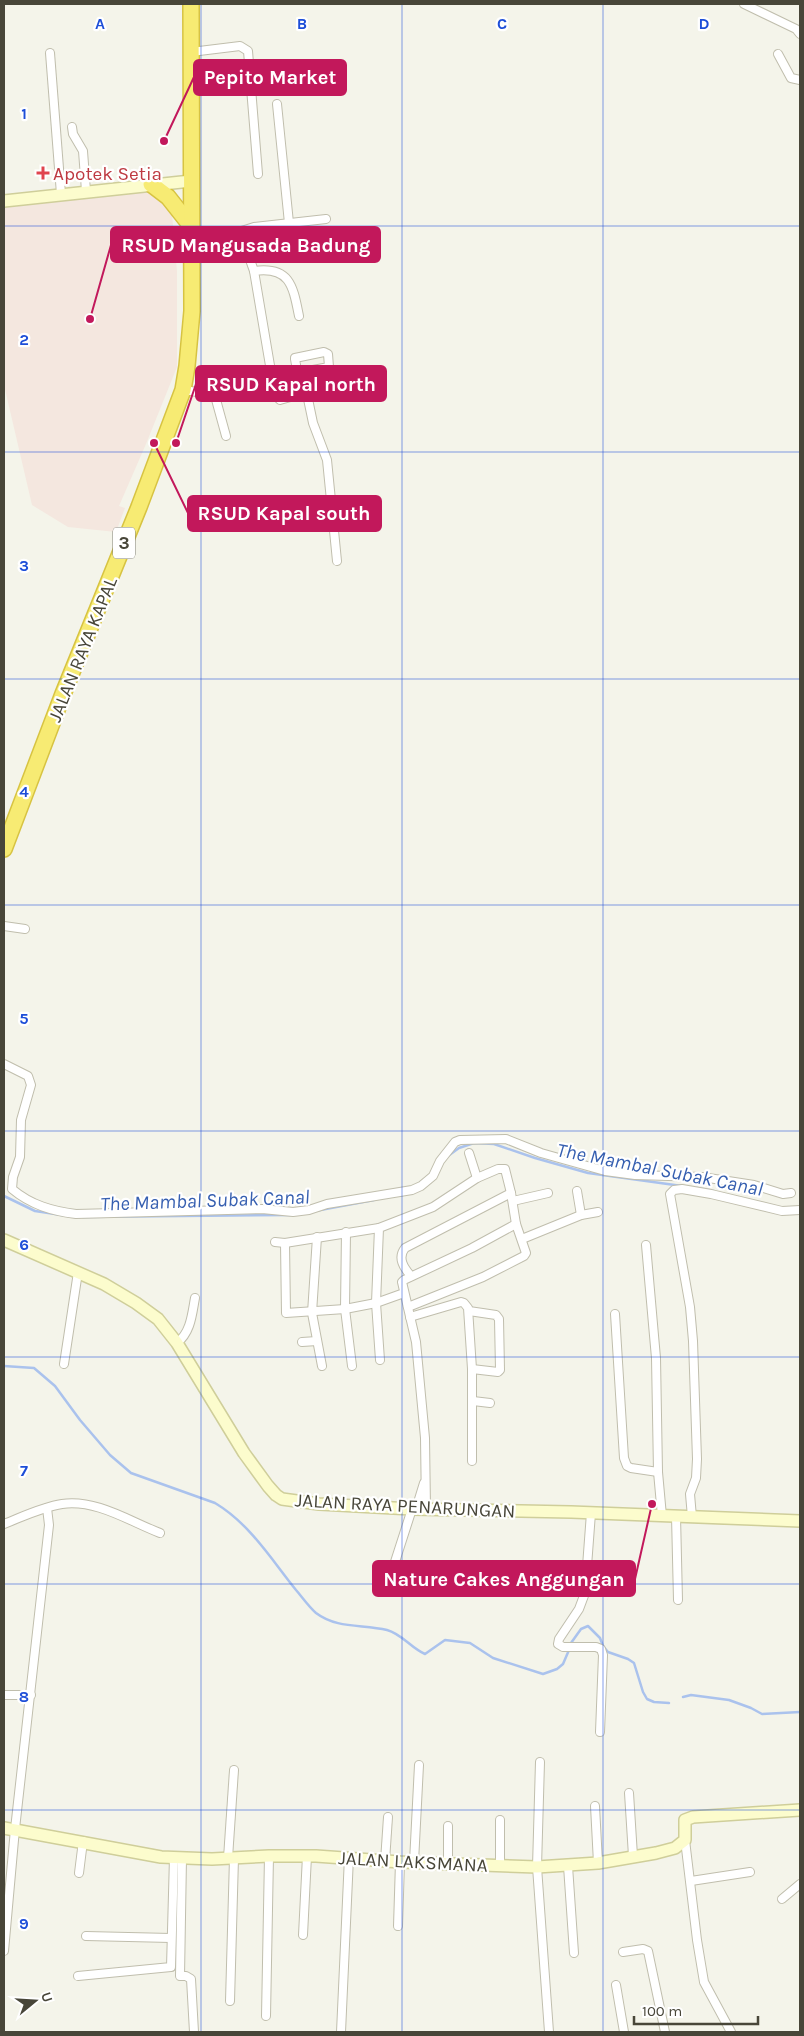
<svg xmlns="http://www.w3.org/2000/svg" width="804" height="2036" viewBox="0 0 804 2036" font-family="Karla,sans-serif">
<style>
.medical{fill:#f4e7df}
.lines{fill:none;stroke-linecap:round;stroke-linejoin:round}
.stream{stroke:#aac2ed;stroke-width:2.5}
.street-casing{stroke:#c0bead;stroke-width:10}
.secondary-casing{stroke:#cfce9a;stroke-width:14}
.highway-casing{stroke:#d7c342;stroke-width:18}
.street{stroke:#fff;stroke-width:8}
.secondary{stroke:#fcfccd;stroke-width:11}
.highway{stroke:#f7eb73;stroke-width:15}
.grid{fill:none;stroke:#1d4ed8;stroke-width:1;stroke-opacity:0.55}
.health-dot{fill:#e0444e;stroke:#fff;stroke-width:2}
.labels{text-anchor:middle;stroke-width:4.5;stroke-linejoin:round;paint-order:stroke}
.shield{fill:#fff;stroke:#7f7e74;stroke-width:1}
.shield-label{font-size:18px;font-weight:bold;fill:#484639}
.health-label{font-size:19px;fill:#be3a42;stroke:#fff;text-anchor:start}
.street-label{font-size:19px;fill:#484639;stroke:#fff}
.water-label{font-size:20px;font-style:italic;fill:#365fb0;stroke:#fff}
.grid-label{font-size:16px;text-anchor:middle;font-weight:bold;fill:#1d4ed8;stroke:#fff;stroke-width:4.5;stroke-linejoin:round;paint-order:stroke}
.leader{fill:none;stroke:#c2185b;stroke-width:2}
.callout-dot{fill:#c2185b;stroke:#fff;stroke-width:2}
.callout{fill:#c2185b;stroke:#c2185b;stroke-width:2}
.callout-label{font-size:20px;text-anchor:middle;font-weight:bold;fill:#fff}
</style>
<rect width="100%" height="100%" fill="#f4f4ea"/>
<path class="medical" d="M148,188L158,194L172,214L177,271V367L146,444L119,506L125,508L116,532L68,527L32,505L4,385V208Z"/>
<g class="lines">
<g class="stream">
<path d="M448,1156L459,1148L474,1143L494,1144L535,1158L588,1173L682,1186"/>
<path d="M697,1188L714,1191"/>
<path d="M4,1196L35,1211L75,1217"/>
<path d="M315,1211L374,1200"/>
<path d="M83,1217L290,1215"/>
<path d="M4,1366L34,1368L55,1386L80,1420L110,1455L131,1473L215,1503C250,1524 271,1559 296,1590C302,1597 309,1607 316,1613C337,1629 363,1624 387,1630C402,1634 411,1648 425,1654L445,1640L470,1643L493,1658L543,1674L557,1669L563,1664L569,1650"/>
<path d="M571,1643L581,1629L588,1626L600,1638L603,1646L608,1652L628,1659L634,1663L643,1692L647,1699L654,1702L669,1703"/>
<path d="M683,1697L691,1695L729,1700L751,1708L762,1714L800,1712"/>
</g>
<defs>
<g id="street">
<path d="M744,4L796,29L800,34"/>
<path d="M191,52L240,46L248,51L258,174"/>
<path d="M50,53L61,194"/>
<path d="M778,54L791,78L800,80"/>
<path d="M277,104L289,223"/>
<path d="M72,127L73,134L83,151L86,191"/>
<path d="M192,251L226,236L254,227L326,219"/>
<path d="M192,260L236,242L244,243L254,271L275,395L280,400L301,394L308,399L313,423L327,460L337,561"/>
<path d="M254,271C290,266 293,286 299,316"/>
<path d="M297,373L329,367L328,354L324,352L295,358V359L301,394"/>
<path d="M183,390L212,394L215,396L226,436"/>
<path d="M4,926L25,929"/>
<path d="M4,1064L28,1076L31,1085L21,1120L20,1157L13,1177L12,1189C31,1205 52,1211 76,1214L262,1209L293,1212L309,1210L327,1204L412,1190L421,1186L433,1176L440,1161L455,1142L460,1140L506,1139L541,1153L605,1171L635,1175L702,1177L754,1185L783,1194L791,1193"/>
<path d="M469,1153L477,1178"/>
<path d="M577,1191L581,1215"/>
<path d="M513,1201L548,1193"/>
<path d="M346,1232L345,1309L352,1366"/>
<path d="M317,1237L312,1313L322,1366"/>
<path d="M522,1239L581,1215L598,1212"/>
<path d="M275,1242L285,1243L379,1228"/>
<path d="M285,1243L286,1313L345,1309L376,1303L404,1293"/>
<path d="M646,1245L656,1358L658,1472L662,1516"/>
<path d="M411,1276C404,1268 397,1258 405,1248L511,1193"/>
<path d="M469,1311L496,1315L499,1319L500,1370L498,1372L472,1369"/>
<path d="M615,1314L624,1458L627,1466L631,1468L658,1472"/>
<path d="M410,1317L461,1302L464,1303L468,1308L472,1369V1461"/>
<path d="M302,1342L317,1341"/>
<path d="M177,1343C191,1332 192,1314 195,1298"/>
<path d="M380,1360L376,1303L379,1228L433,1207L477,1178L498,1169H505L511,1193L516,1224L526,1253L524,1256L483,1277L408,1307"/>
<path d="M64,1364L78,1272"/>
<path d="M473,1401L490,1403"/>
<path d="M416,1509L424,1483"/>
<path d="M426,1509L425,1438L416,1342L402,1282L404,1280L472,1248L516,1224"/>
<path d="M591,1513L585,1593L579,1609L559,1639L558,1644L563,1647H596L601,1649L603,1655L600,1732"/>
<path d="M676,1516L678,1600"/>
<path d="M692,1517L690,1494L696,1478L697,1459L693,1341L690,1307L670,1194L674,1190L682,1189L711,1194L782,1211L800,1210"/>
<path d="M4,1524C22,1517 42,1507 62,1504C96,1499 129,1521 160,1533"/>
<path d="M393,1568L412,1509"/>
<path d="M4,1695H31"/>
<path d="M540,1762L537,1867L549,2032"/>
<path d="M629,1793L633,1856"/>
<path d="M595,1806L598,1863"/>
<path d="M500,1820V1865"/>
<path d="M448,1826V1863"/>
<path d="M685,1840L697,1940L704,1982L731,2032"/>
<path d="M182,1858L180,1976H186L191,1979L194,2032"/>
<path d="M228,1858L234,1770"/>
<path d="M385,1861L388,1817"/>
<path d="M414,1862L419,1765"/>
<path d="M568,1866L574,1953"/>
<path d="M79,1873L83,1841"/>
<path d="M691,1881L750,1872"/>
<path d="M782,1899L800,1884"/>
<path d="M398,1926L400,1862"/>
<path d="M303,1935L307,1856"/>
<path d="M86,1936L171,1938"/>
<path d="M4,1951L15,1829L49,1525L47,1508"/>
<path d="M623,1952L643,1949L648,1951L665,2032"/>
<path d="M78,1976L171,1967L174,1857"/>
<path d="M616,1985L624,2032"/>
<path d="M230,2001L234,1858"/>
<path d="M266,2016L269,1856"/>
<path d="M341,2032L349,1857"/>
</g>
<g id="secondary">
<path d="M4,201L191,181"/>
<path d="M4,1240L104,1284L136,1303L158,1319L177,1343L244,1453L268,1486L276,1495L282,1499L319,1504L412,1509L571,1512L800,1521"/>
<path d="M4,1828L161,1857L212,1859L269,1856H316L400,1862L537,1867L598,1863L656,1853L675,1848L685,1840V1820L693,1817L800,1810"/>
</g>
<g id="highway">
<path d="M151,184L168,197L191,226"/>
<path d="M4,849L63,694L139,507L183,390L187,366L192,311L191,4"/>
</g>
</defs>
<use href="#street" class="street-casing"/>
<use href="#secondary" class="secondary-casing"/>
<use href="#highway" class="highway-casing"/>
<use href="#street" class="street"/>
<use href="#secondary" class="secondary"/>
<use href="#highway" class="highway"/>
</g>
<path class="grid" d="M201,4V2032M402,4V2032M603,4V2032M4,226H800M4,452H800M4,679H800M4,905H800M4,1131H800M4,1357H800M4,1584H800M4,1810H800"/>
<path class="health-dot" d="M40.5 165.5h5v5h5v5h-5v5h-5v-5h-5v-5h5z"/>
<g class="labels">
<rect class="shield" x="113" y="527.5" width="22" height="31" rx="4"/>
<g class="shield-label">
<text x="124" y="549">3</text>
</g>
<g class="health-label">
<text x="53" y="180">Apotek Setia</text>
</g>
<g class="street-label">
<text transform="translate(82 649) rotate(-68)" y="7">JALAN RAYA KAPAL</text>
<text transform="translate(405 1505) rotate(3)" y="7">JALAN RAYA PENARUNGAN</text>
<text transform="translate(413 1861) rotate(3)" y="7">JALAN LAKSMANA</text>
</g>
<g class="water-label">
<text transform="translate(660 1169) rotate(11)" y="7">The Mambal Subak Canal</text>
<text transform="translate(205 1200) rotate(-2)" y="7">The Mambal Subak Canal</text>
</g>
</g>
<g class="grid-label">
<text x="100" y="29">A</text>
<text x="302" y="29">B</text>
<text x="502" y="29">C</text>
<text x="704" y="29">D</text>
<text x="24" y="119">1</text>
<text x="24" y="345">2</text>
<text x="24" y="571">3</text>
<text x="24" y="797">4</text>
<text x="24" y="1024">5</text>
<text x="24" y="1250">6</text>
<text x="24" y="1476">7</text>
<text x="24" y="1702">8</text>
<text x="24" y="1929">9</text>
</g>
<path class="leader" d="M164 141L194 77M90 319L111 245M176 443L196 384M154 443L188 513M652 1504L635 1579"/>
<g class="callout-dot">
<circle cx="164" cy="141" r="5"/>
<circle cx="90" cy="319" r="5"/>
<circle cx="176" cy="443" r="5"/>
<circle cx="154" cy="443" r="5"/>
<circle cx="652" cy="1504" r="5"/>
</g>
<g class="callout">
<rect x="194" y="60" width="152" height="35" rx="5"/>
<rect x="111" y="227" width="269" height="35" rx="5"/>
<rect x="196" y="366" width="190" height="35" rx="5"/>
<rect x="188" y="496" width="193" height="35" rx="5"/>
<rect x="373" y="1561" width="262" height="35" rx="5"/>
</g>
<g class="callout-label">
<text x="270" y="84">Pepito Market</text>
<text x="246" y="252">RSUD Mangusada Badung</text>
<text x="291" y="391">RSUD Kapal north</text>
<text x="284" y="520">RSUD Kapal south</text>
<text x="504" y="1586">Nature Cakes Anggungan</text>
</g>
<rect width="804" height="2036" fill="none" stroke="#484639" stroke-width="10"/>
<g transform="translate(35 2001) rotate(72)" stroke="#ffffff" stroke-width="4" paint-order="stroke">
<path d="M0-4L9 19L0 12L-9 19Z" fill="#484639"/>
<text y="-8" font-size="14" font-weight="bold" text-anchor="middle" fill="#484639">U</text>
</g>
<path d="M634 2016v8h124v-8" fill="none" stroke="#484639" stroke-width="2.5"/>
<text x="642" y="2016" font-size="15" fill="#484639" stroke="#ffffff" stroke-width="4" paint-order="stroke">100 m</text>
</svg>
